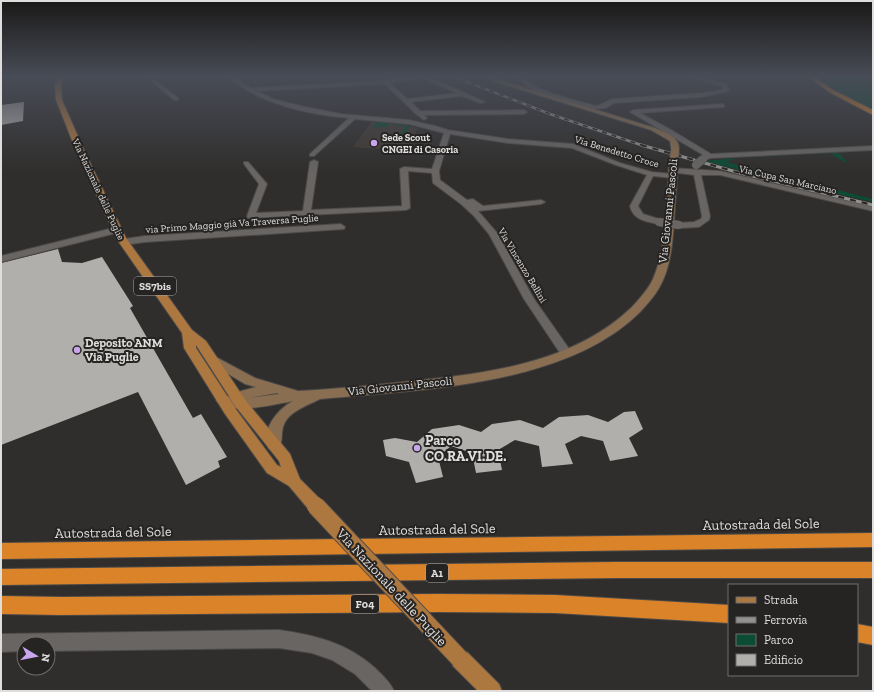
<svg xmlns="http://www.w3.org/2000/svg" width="874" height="692" viewBox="0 0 874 692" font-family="'Zilla Slab',serif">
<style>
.built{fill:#403933}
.green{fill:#0c4b35}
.building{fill:#b1afac}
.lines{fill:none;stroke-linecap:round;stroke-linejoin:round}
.street-casing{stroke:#4c4a49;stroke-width:2}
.secondary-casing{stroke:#4c4a49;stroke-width:2}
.primary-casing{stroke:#4c4a49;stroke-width:2}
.highway-casing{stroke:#4c4a49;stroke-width:2}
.street{fill:#686563;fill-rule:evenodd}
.secondary{fill:#8a6e51;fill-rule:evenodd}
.primary{fill:#ad7740;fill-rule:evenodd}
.highway{fill:#db8328;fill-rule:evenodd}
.rail-far1-casing{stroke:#93918f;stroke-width:2.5}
.rail-casing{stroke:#93918f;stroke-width:3}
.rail-far1{stroke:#262422;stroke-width:1.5;stroke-dasharray:5;stroke-linecap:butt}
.rail{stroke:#262422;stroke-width:2;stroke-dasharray:6;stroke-linecap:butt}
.street-bridge-casing{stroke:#4c4a49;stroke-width:9;stroke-linecap:butt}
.secondary-bridge-casing{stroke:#4c4a49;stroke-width:10;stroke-linecap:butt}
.primary-bridge-casing{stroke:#4c4a49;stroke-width:20;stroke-linecap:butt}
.street-bridge{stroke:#686563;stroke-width:8}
.secondary-bridge{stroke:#8a6e51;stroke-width:8}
.primary-bridge{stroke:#ad7740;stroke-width:18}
.poi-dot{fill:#c9a5ee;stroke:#262422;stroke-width:1.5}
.labels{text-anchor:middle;stroke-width:4;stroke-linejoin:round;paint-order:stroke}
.far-poi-label{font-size:10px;font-weight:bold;fill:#dfdedc;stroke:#262422;text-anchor:start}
.far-street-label{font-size:10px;fill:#dfdedc;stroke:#262422}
.shield{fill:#262422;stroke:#a8a6a4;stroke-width:1}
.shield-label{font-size:11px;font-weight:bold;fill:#dfdedc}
.street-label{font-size:12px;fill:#dfdedc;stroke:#262422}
.poi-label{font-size:12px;font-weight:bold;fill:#dfdedc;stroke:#262422;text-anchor:start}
.near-poi-label{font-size:14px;font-weight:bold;fill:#dfdedc;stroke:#262422;text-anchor:start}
.near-street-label{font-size:14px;fill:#dfdedc;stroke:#262422}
</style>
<rect width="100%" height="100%" fill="#302e2c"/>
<path class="built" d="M372,121L391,122L418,128L406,151L353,147Z"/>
<g class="green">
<path d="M815,76H873V110L836,91Z"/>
<path d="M378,121L410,126L404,136L400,135L405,127L389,123L388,127H382L380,125L377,128H373Z"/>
<path d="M831,152L840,154L848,164L836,157L832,154L826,153L737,158L726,162L873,199V202L790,183L705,161L771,155Z"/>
</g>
<g class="building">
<path d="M24,102L23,121L1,125V105Z"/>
<path d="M58,249L62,262L82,263L102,257L133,306L130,308L193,418L201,414L227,457L218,461L220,467L186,485L138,392L1,445V263Z"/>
<path d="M635,411L643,429L629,438L638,456L610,461L603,441L581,436L565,444L573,464L542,467L539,446L515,440L498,450L502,470L476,473L472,453L451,446L438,457L443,477L416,483L409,462L386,456L383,440L395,438L417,442L432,429L459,425L481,432L492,424L520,420L543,428L559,417L588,415L608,422L624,412Z"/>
</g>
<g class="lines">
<defs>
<g id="street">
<path d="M145,76H150L178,98V100H174Z"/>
<path d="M227,76H233L251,88L362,82L430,76L429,77L485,102L480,103L462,96L411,102L420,111L524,110L527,112L524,114L424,115L427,118L424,120L416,114L385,84L257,91L273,99L301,106L341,114L409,120L435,126L448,130L508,139L573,144L620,163L652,172L673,174L677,176L673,178L653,176L638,206L643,214L662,220L663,222L659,224C647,222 633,220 630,206L647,175L616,165L572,148L508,143L450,134L439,171L440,180L467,200L473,199L483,206L541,200L545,202L541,204L478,211L497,233L534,299L572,353L570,356H562L524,299L489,234L474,216L461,204L433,183L432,173L408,171L410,208L406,210L248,218L247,216L259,184L244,164V162H248L267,184L256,213L303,211L310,162L314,160L318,162L311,210L402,206L400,169L404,167L432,169L444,133L409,124L355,119L314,156H310V154L349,118C309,115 257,103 227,76ZM423,78L457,93L407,99L390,83Z"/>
<path d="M510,76C524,76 530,85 543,90C560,97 579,101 596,106C603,105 606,101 613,99L701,93L723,90L722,86L687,76H696L727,84L729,91L701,97L614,103L606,108L594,109L538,92L526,86L523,82Z"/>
<path d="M722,104L724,105V107L640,113L673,131L711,154L873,146V150L711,158L704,160L701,158L705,156L630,112L633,110Z"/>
<path d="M671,168L720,171L873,207V211L720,175H701L710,216L709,220L699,227L679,228L676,227L675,225L676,223L694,222L701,219L702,216L694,175L671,172Z"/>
<path d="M341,224L345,227L344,229L145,242L124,245L120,242L124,239L145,236Z"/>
<path d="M117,227L120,228L121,230L120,232L1,262V256Z"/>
<path d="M279,630C315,635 347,643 375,668C382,675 390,682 394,691H372L355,674L332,660L312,653L279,648L48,651V644H24V651L1,652V634Z"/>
</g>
<g id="secondary">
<path d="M485,76H493L500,80L655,128C666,133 683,138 678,153H672L670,141L651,130L496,82Z"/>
<path d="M671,156H674L678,158C678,174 676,190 675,206C673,233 673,264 659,288C654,297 647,304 640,312C566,386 419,390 320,399C307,406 288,411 283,427C281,434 283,442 279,449L274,451L269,449C259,431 278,409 293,401C276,404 226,417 216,400L218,397L223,395L231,397L241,391L256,387L245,384L208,362L206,359L208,356L212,355L255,378L298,391L316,390C345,388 374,385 403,382C482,374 572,365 632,307C640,298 648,290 653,279C666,249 665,214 668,183C669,175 668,164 671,156ZM277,393L279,394L249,398Z"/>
</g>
<g id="primary">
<path d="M58,76H64L61,86L62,100L83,148L126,238L192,330L206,341L246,401L290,454L300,479L322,501L324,506L322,511L316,513L310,511L289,486L267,473L225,414L184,348L182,333L116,238L75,148L56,100L55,86ZM196,345L236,407L279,461L281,467L277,465L235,408L196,348Z"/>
<path d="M460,649L467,652L499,684L502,691H478L453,666L450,659L453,652Z"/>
</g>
<g id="highway">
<path d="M807,76H814L833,90L873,110V115L829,92Z"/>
<path d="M873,533V547L1,559V543Z"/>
<path d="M615,562H873V578H615L1,585V569Z"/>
<path d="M439,594L555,595L729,605V623L555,613L439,612L61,615L1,614V596L61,597Z"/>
<path d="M857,624L873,627V645L857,642Z"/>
</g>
</defs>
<use href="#street" class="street-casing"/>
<use href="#secondary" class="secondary-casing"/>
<use href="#primary" class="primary-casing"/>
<use href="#highway" class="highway-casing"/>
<use href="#street" class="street"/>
<use href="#secondary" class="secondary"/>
<use href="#primary" class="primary"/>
<use href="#highway" class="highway"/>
<defs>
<path id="rail-far1" d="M452,76L550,114L644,146"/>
<path id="rail" d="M641,145L740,173L873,205"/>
</defs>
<use href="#rail-far1" class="rail-far1-casing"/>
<use href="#rail" class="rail-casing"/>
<use href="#rail-far1" class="rail-far1"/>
<use href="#rail" class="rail"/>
<defs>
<g id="street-bridge">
<path d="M696,165L703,159"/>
<path d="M659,222L679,225"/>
</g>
<path id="secondary-bridge" d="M674,158L675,151"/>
<path id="primary-bridge" d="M316,506L460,659"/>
</defs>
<use href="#street-bridge" class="street-bridge-casing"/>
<use href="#secondary-bridge" class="secondary-bridge-casing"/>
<use href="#primary-bridge" class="primary-bridge-casing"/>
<use href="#street-bridge" class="street-bridge"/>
<use href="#secondary-bridge" class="secondary-bridge"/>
<use href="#primary-bridge" class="primary-bridge"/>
</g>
<linearGradient id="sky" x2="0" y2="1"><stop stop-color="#1a1918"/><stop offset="0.44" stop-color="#484c56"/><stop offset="1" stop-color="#484c56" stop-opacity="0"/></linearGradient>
<rect width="874" height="173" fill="url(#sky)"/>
<g class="poi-dot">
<circle cx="374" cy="143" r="4"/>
<circle cx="77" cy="350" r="4"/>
<circle cx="417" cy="448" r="4"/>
</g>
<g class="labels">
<g class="far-poi-label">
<text x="382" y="141">Sede Scout<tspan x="382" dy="12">CNGEI di Casoria</tspan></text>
</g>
<g class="far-street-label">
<text transform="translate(617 151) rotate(17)" y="4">Via Benedetto Croce</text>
<text transform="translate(788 179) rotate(13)" y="4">Via Cupa San Marciano</text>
<text transform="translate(99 189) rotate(65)" y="4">Via Nazionale delle Puglie</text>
<text transform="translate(232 223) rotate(-4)" y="4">via Primo Maggio già Va Traversa Puglie</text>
<text transform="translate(523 265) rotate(59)" y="4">Via Vincenzo Bellini</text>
</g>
<g class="shield">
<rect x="134" y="277" width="42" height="18" rx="3"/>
<rect x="426" y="564" width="22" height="18" rx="3"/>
<rect x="351" y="595" width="28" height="18" rx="3"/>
</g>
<g class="shield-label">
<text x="155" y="290">SS7bis</text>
<text x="437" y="577">A1</text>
<text x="365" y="608">F04</text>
</g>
<g class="street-label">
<text transform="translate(668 211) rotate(-84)" y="4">Via Giovanni Pascoli</text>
<text transform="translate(400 386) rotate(-6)" y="4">Via Giovanni Pascoli</text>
</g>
<g class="poi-label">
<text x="85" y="347">Deposito ANM<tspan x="85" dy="14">Via Puglie</tspan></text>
</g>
<g class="near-poi-label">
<text x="425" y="445">Parco<tspan x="425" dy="16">CO.RA.VI.DE.</tspan></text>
</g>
<g class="near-street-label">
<text transform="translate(761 524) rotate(-1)" y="5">Autostrada del Sole</text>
<text transform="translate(437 529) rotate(-1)" y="5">Autostrada del Sole</text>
<text transform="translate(113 532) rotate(-1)" y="5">Autostrada del Sole</text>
<text transform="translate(392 587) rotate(47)" y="5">Via Nazionale delle Puglie</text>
</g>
</g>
<rect width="874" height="692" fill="none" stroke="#dfdedc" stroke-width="4"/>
<rect x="728" y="584" width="130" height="92" fill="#262422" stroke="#706e6c"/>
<rect x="736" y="597" width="20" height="6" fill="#ad7740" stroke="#706e6c"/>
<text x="764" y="604" font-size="12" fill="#dfdedc">Strada</text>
<rect x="736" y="617" width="20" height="6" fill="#93918f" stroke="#706e6c"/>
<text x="764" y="624" font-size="12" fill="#dfdedc">Ferrovia</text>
<rect x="736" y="634" width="20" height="12" fill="#0c4b35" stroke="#706e6c"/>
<text x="764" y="644" font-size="12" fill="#dfdedc">Parco</text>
<rect x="736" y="654" width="20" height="12" fill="#b1afac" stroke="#706e6c"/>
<text x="764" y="664" font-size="12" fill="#dfdedc">Edificio</text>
<g transform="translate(36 656) rotate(100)"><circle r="19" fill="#262422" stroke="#706e6c"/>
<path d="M0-3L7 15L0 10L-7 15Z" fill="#c9a5ee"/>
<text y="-6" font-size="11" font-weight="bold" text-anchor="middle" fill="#dfdedc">N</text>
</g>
</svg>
